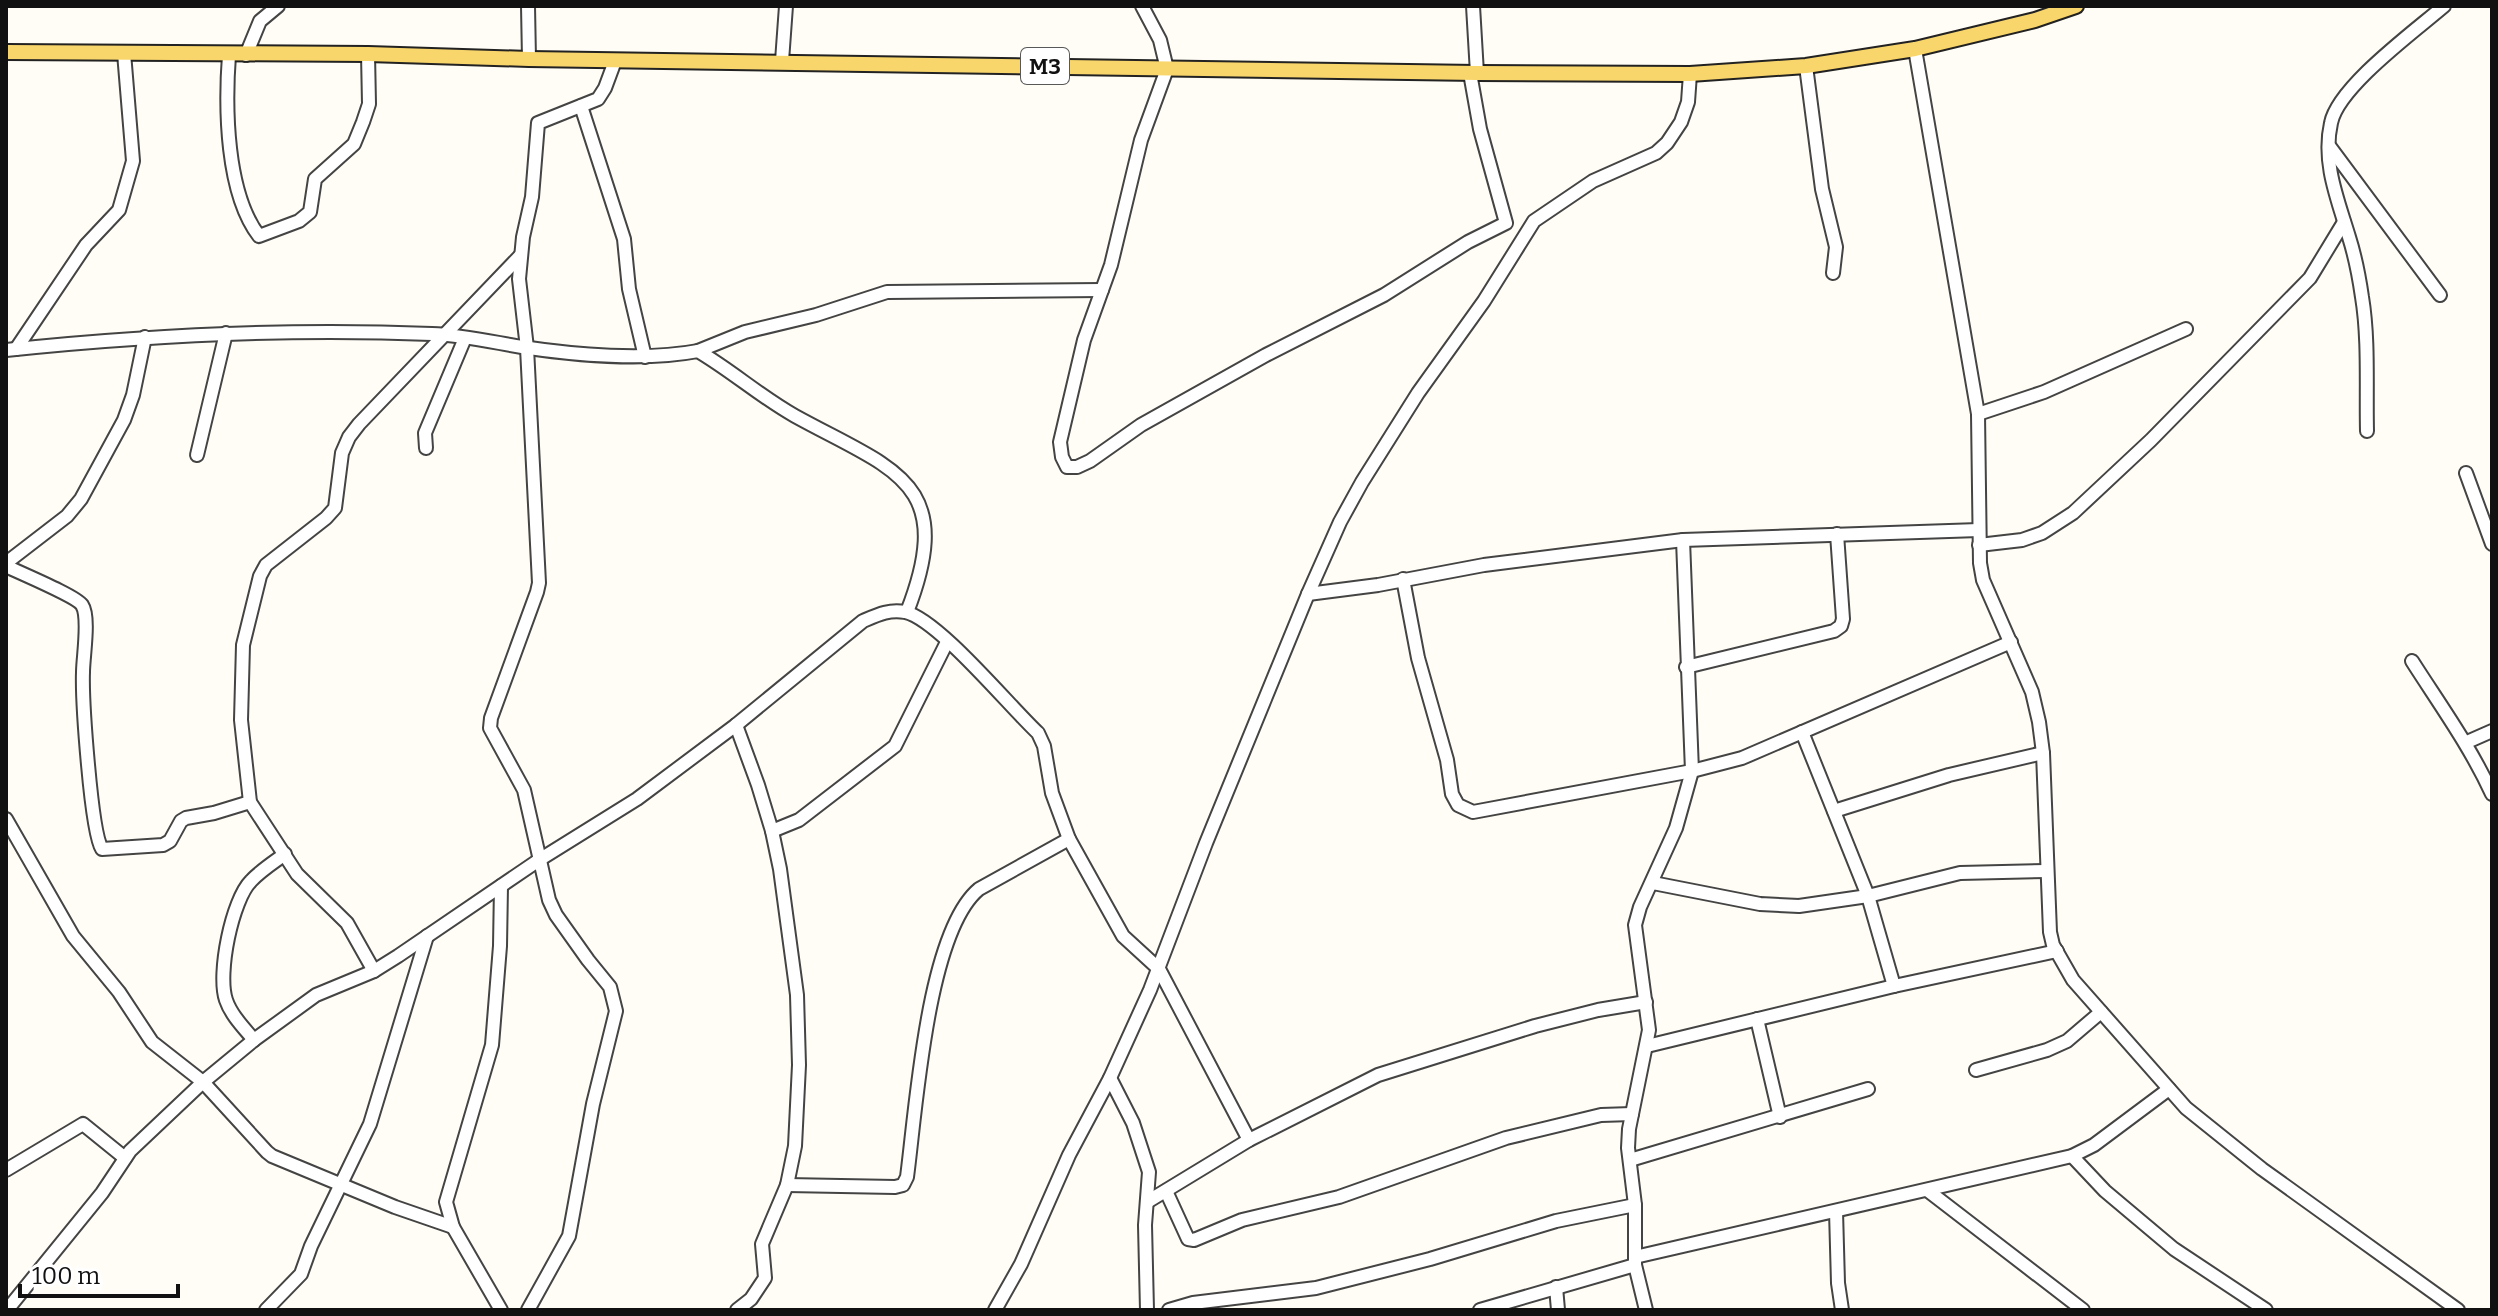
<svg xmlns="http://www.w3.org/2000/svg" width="2498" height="1316" viewBox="0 0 2498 1316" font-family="Bitter,serif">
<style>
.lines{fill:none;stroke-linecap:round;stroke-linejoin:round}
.minor-casing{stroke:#444;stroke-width:16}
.major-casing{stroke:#222;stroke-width:18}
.minor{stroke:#fff;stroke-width:12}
.major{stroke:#f9d66b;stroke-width:14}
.labels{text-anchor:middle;stroke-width:8;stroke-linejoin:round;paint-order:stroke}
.shield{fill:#fff;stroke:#585858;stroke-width:2}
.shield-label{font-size:22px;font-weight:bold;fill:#111}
</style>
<rect width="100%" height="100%" fill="#fffdf5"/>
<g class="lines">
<defs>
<g id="minor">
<path d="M528,6L529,59"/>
<path d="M1142,6L1160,40L1167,69L1141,140L1111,265L1084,340L1060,442L1062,457L1067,467H1077L1090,461L1141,425L1266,355L1384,295L1468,242L1506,223L1480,129L1470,73"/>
<path d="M1473,6L1477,73"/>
<path d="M1915,49L1978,414L1980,563L1983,580L2032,692L2039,722L2043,753L2050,932L2053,945L2073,980L2186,1108L2262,1169L2458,1310"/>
<path d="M229,55C225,108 226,193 259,236L299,221L310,212L315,179L354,144L363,122L369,104L368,54"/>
<path d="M246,55L260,21L278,6"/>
<path d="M782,61L786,6"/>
<path d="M1806,66L1822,189L1836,247L1833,273"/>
<path d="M581,106L624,239L629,289L645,357"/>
<path d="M2330,147L2440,295"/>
<path d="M16,349L86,245L119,210L133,161L124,53"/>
<path d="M6,350C148,335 289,328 432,334C462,335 492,342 522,347C575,355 646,361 698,351C732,371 761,397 795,416C893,470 958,481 907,612"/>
<path d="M698,351L745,332L816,315L887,292L1102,290"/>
<path d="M1978,414L2044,392L2186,329"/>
<path d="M2367,431C2366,388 2369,339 2362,297C2359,276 2355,256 2349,237C2338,200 2322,163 2331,123C2338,87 2415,31 2444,6"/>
<path d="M426,448L425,433L465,338"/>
<path d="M197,455L226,333"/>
<path d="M2466,473L2492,544"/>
<path d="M1979,545L2022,540L2042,533L2073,513L2151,440L2310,278L2344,222"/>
<path d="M6,563L67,516L81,499L124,420L133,395L145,337"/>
<path d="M6,566C20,573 76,596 82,605C90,617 83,657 83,672C82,700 91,832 102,849L163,845L170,841L181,821L186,818L214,813L250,802"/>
<path d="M1403,579L1418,658L1447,760L1452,794L1458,805L1473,812L1692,771L1742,758L2011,642"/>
<path d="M1308,594L1378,585L1484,565L1683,540L1979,530"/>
<path d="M2412,661C2440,705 2470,746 2492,794"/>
<path d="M1686,667L1834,631L1841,626L1843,619L1837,534"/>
<path d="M736,725L758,785L772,831L780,869L797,995L799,1065L795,1146L787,1185L762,1244L765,1278L751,1299L737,1310"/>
<path d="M1802,732L1868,896L1894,986"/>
<path d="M2467,742L2492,731"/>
<path d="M1834,811L1949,775L2043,753"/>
<path d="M6,819L73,936L119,992L152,1042L203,1082L267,1152L272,1156L395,1207L453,1227"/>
<path d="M772,831L799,820L895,746L947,642"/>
<path d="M1653,883L1760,904L1799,906L1868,896L1960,873L2047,871"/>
<path d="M501,886L500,946L492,1045L446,1202L453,1227L501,1310"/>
<path d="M374,971L347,923L297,874L250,802L241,720L243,645L260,576L266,565L326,518L335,508L342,453L349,437L359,424L520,256"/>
<path d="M1757,1019L1780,1117"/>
<path d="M254,1040C244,1028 231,1015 226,1000C217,974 232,900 251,881C260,871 274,862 285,854"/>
<path d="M1647,1046L1894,986L2057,951"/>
<path d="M1976,1070L2047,1050L2067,1041L2101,1012"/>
<path d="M1110,1078L1133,1123L1149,1172L1145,1225L1147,1310"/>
<path d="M2072,1156L2105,1191L2174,1249L2266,1310"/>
<path d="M1630,1160L1868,1089"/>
<path d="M6,1170L83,1124L125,1158"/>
<path d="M787,1185L895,1187L903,1185L907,1177C916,1110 927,932 979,889L1069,839"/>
<path d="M1927,1190L2083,1310"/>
<path d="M1166,1191L1188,1239L1194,1240L1242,1220L1339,1197L1506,1138L1601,1115L1632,1114"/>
<path d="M1147,1202L1249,1140L1378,1075L1535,1026L1598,1010L1646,1002"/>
<path d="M1836,1211L1838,1283L1842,1310"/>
<path d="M1635,1257L2072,1156L2094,1145L2169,1089"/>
<path d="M1556,1287L1558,1310"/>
<path d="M7,1310L102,1193L130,1151L203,1082L254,1040L316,995L374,971L398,956L539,860L637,799L736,725L863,621C877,615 889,609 905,612C938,619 1010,707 1038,733L1044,746L1052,793L1069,839L1123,936L1159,969L1249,1140"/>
<path d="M266,1310L301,1274L311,1246L370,1124L427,936"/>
<path d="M528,1310L569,1236L593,1104L616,1011L610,987L588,960L556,915L549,900L524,790L490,728L491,718L537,592L539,583L527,348L519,279L523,237L532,197L538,123L598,99L605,88L615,61"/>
<path d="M995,1310L1021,1264L1069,1155L1110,1078L1150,990L1206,843L1308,594L1340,522L1362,482L1418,393L1484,301L1534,221L1593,181L1656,153L1667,143L1681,122L1688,102L1690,74"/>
<path d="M1169,1310L1193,1303L1316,1288L1430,1259L1556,1221L1635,1205"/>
<path d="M1480,1310L1635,1265"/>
<path d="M1646,1310L1635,1265V1205L1628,1148L1629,1129L1649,1030L1635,925L1640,907L1676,828L1692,771L1683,540"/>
</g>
<path id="major" d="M6,52L368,54L529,59L1477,73L1690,74L1806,66L1915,49L2035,20L2076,6"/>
</defs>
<use href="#minor" class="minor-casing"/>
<use href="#major" class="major-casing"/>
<use href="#minor" class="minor"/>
<use href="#major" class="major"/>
</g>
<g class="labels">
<rect class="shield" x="1021" y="48" width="48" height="36" rx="6"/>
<g class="shield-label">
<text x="1045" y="74">M3</text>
</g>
</g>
<rect width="2498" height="1316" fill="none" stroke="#111111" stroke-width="16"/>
<path d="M20 1284v12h158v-12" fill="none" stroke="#111111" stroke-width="4"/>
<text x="32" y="1284" font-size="24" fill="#111111" stroke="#ffffff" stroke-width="6" paint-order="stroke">100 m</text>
</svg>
